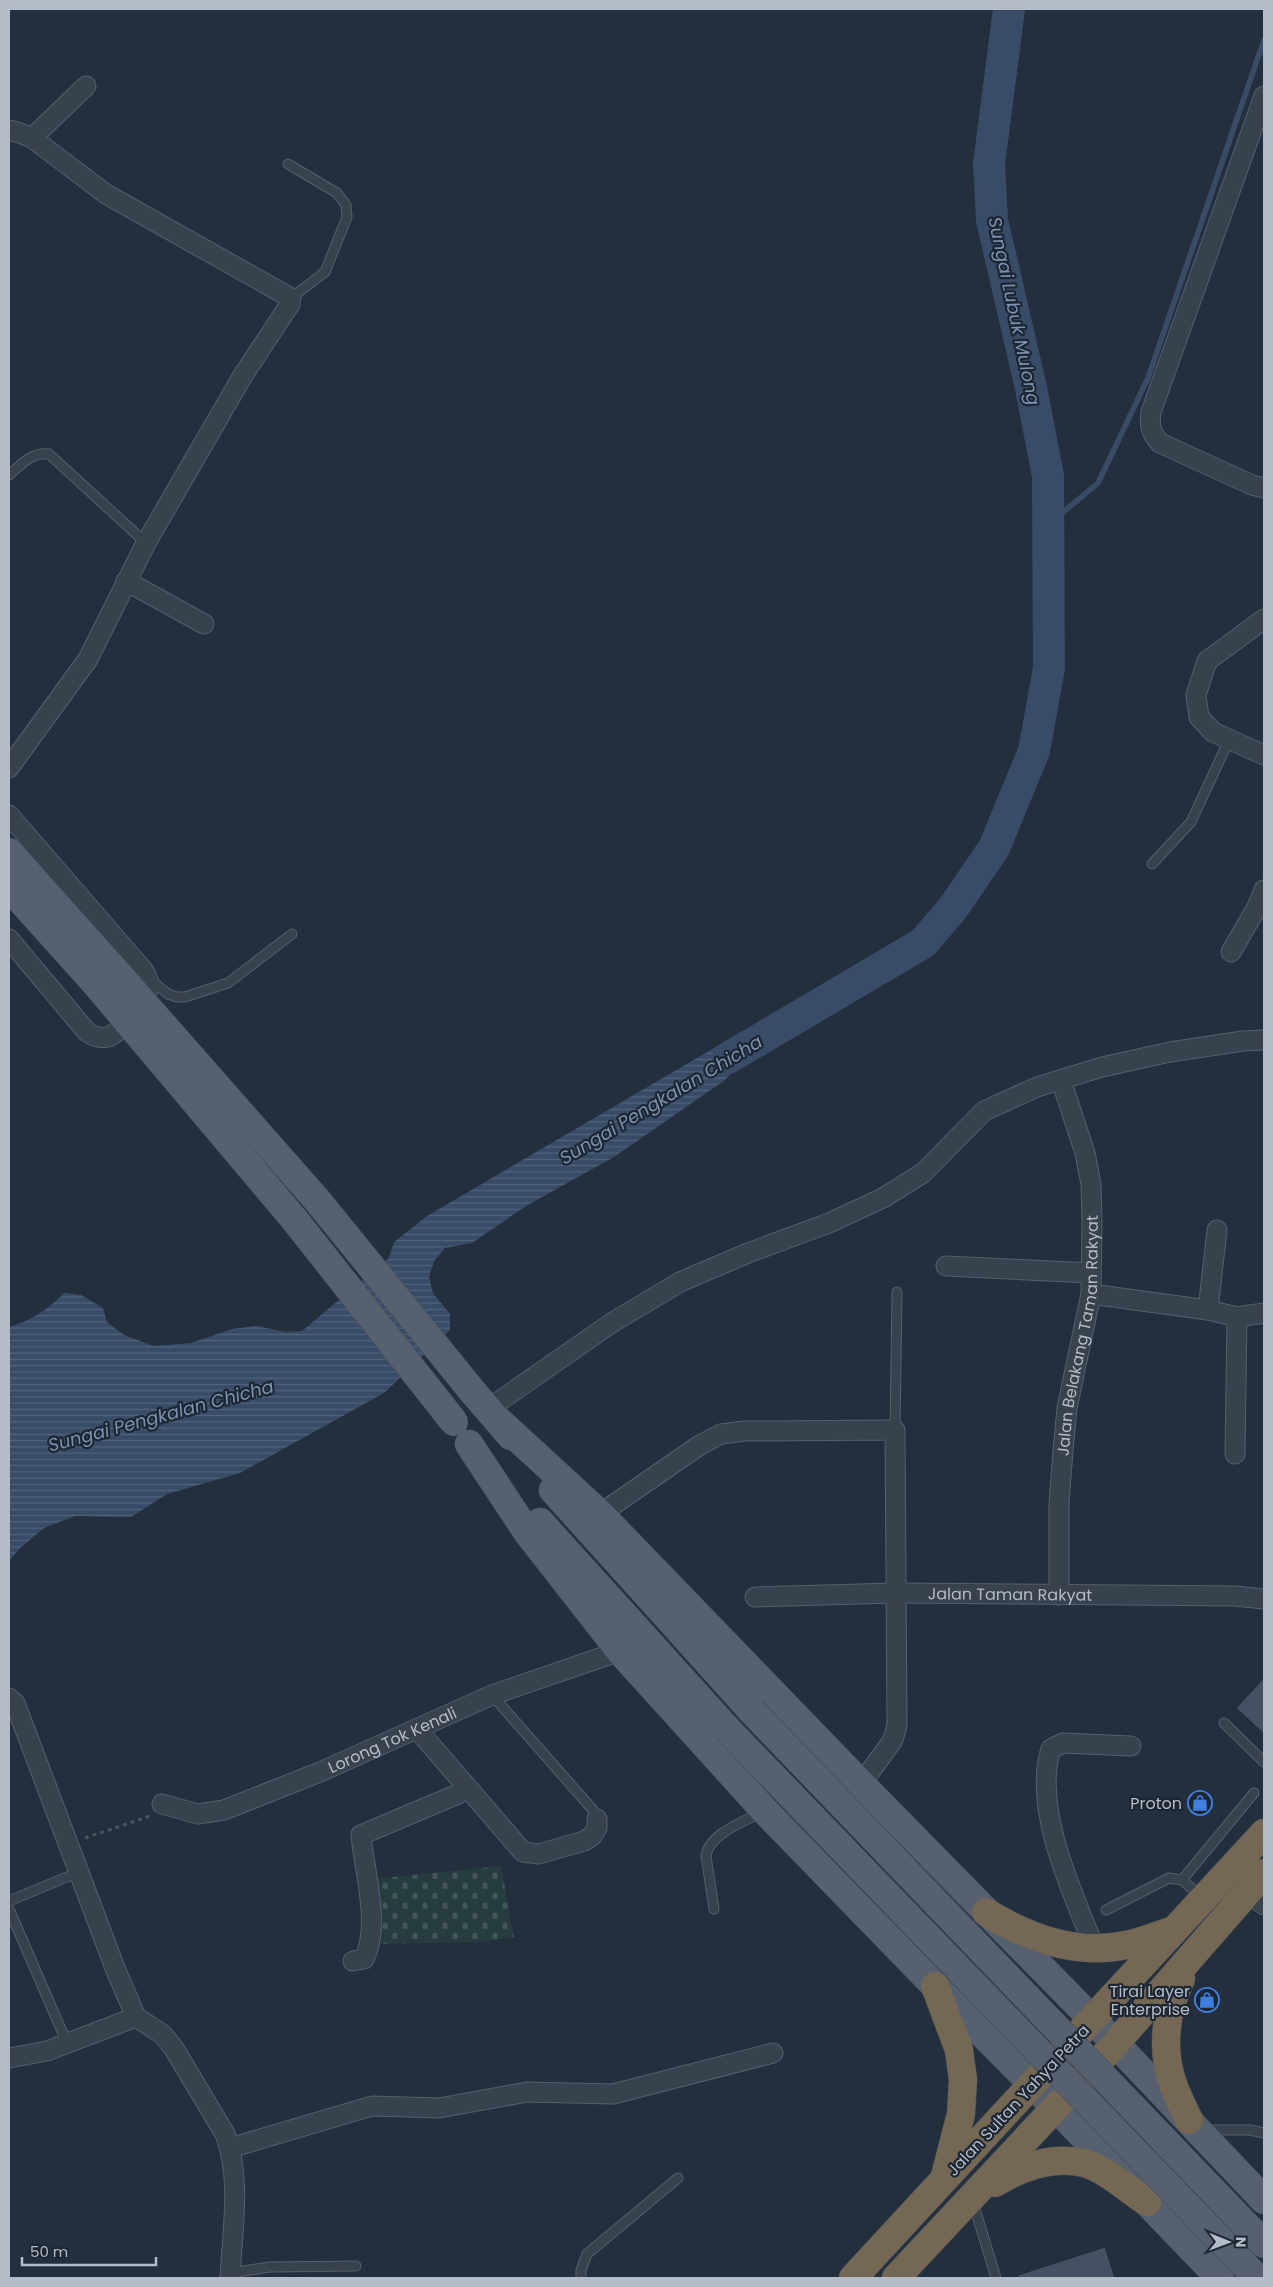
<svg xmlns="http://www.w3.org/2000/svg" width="1273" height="2287" viewBox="0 0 1273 2287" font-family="Poppins,sans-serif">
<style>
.cemetery{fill:url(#cemetery-stones)}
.water{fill:url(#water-rules)}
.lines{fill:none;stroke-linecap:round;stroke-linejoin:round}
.stream{stroke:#394c67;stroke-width:5.5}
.river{stroke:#394c67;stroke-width:32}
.building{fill:#455162;stroke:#1f2835}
.lane-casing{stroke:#565f6c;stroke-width:11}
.street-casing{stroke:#565f6c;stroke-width:21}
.primary-casing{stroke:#414a57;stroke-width:29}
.highway-casing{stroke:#434c59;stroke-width:29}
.path{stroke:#44595c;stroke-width:3;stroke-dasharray:4 4;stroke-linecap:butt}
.lane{stroke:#38414e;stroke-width:9}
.street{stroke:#38414e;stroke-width:19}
.primary{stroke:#56606e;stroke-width:28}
.highway{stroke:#746855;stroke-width:28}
.primary-bridge-casing{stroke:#414a57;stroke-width:29;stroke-linecap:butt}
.primary-bridge{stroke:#56606e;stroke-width:28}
.labels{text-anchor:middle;stroke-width:4.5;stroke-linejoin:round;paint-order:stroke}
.street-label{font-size:16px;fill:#b4bcc9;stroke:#1d2633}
.poi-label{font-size:16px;fill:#b4bcc9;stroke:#1d2633;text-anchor:end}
.water-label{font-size:18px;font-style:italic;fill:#7c92b1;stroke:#1d2633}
</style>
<defs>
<pattern id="cemetery-stones" width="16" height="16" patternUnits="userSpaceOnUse" patternTransform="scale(1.25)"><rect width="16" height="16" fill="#263c3f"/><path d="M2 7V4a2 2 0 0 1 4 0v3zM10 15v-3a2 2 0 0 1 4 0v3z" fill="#435659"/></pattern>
<pattern id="water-rules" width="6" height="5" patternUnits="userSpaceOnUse" patternTransform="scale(1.25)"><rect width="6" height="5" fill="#394c67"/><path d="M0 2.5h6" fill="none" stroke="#53647b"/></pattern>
</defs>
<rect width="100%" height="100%" fill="#242f3e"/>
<path class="cemetery" d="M501,1866L514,1937L479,1942L375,1944L373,1879Z"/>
<path class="water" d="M769,1032L725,1080L614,1157L526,1206L472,1243L445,1248L434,1261L429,1277L433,1293L450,1314V1330L384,1393L240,1473L167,1494L131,1517L75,1516L44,1528L19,1549L9,1561V1327C30,1321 49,1309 64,1293L81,1295L103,1308L107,1322L124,1335L154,1346L191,1343L232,1329L257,1326L286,1332L302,1331L389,1258L394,1242L427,1216L733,1037Z"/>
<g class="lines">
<path class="stream" d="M1049,524L1098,483L1148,378L1264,40"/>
<path class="river" d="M728,1058L923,943L953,908L994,848L1034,751L1049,668L1048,476L1031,388L992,220L989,164L1009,9"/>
</g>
<g class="building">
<path d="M1264,1678V1734L1236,1708Z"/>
<path d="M1105,2247L1115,2278H1018V2275Z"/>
</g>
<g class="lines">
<defs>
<g id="lane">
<path d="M288,164L337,193L346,205L347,217L325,272L291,298"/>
<path d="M9,475C22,464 31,452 49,454L146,543"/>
<path d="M1152,864L1191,822L1229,740"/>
<path d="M149,979L168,994L177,997H185L228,983L292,934"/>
<path d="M895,1430L897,1292"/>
<path d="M492,1695L593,1810L597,1819"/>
<path d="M1224,1723L1264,1762"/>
<path d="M1182,1880L1254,1793"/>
<path d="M9,1901L79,1872"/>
<path d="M9,1909L67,2043"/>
<path d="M714,1909L706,1856C709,1834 743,1822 762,1812"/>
<path d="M1106,1910L1169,1878L1182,1880L1202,1897"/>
<path d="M1206,2130H1250L1264,2133"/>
<path d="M973,2202L996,2278"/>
<path d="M230,2273L270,2267L356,2266"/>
<path d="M581,2278V2270L587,2254L678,2178"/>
</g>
<g id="street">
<path d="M1264,96L1151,412C1149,426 1151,433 1160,443L1252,485L1264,488"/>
<path d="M9,130L20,133L32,138L106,194L291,298L290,304L242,377L146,543L88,659L9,768"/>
<path d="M32,138L86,86"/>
<path d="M126,581L204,624"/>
<path d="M1264,619L1207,661L1196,695L1199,717L1213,732L1264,755"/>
<path d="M9,815L144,971C147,977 150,982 148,989C146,998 139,1005 133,1012C120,1029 110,1047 87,1032L9,939"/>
<path d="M1231,952L1257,907L1264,890"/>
<path d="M946,1266L1091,1273"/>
<path d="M1091,1294L1208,1310L1237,1317L1264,1313"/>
<path d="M1208,1310L1217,1230"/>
<path d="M488,1409L613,1322L680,1282L748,1253L829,1223L883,1198L923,1173L984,1111L1037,1087L1102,1067L1170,1052L1243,1041L1264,1040"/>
<path d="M1235,1454L1237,1317"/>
<path d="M600,1514L700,1445L721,1434L744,1431L895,1430L897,1725L893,1740L861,1784"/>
<path id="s1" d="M1059,1595V1503L1063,1451L1067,1408L1091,1294L1092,1223L1091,1184L1085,1153L1061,1080"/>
<path id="s2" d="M755,1597L896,1593L1235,1596L1264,1599"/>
<path d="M9,1698L15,1703L115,1968L136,2017L162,2034L173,2047L225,2134C242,2178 232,2232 230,2278"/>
<path d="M417,1729L523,1852L539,1854L584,1841L592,1836L597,1828V1819"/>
<path id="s3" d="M162,1804L198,1814L224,1810L320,1772L492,1695L620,1651"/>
<path d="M1247,1892L1264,1905"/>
<path d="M1095,1949C1073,1894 1032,1808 1051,1749L1063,1743L1131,1746"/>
<path d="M353,1961L364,1959C381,1927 364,1870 361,1835L458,1794L467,1788"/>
<path d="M9,2058L47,2051L136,2017"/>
<path d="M230,2148L372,2106L439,2108L527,2092L613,2094L773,2053"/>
</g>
<g id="primary">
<path d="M9,852L112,967"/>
<path d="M9,887L96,984"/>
<path d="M473,1392L511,1436"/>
<path d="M500,1422L600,1514L861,1784L1093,2020L1264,2200"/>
<path d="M469,1444L527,1532L620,1651L764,1810L935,1986L1056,2108L1220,2278"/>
<path d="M553,1490L751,1710"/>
<path d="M540,1522L726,1728"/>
</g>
<g id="highway">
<path d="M986,1912C1028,1938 1076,1956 1126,1945C1142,1942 1158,1935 1174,1930"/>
<path d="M1181,1979C1166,2010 1161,2047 1172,2081C1176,2094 1183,2107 1189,2120"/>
<path d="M935,1986L959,2050L963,2080L961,2114L945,2176"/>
<path d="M995,2183C1021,2167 1053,2156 1084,2163C1106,2169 1128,2190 1147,2202"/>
<path d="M853,2278L1264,1833"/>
<path d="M896,2278L1115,2044L1264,1873"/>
</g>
</defs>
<use href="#lane" class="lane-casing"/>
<use href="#street" class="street-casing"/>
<use href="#primary" class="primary-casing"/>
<use href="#highway" class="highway-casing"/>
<path class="path" d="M85,1838L150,1816"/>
<use href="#lane" class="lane"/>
<use href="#street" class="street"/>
<use href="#primary" class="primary"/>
<use href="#highway" class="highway"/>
<defs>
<g id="primary-bridge">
<path d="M112,967L317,1200L473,1392"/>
<path d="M96,984L294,1219L454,1422"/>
<path d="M751,1710L1264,2244"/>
<path d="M726,1728L1257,2278"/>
</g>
</defs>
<use href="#primary-bridge" class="primary-bridge-casing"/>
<use href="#primary-bridge" class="primary-bridge"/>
</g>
<defs>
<symbol id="shop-ring" viewBox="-11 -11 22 22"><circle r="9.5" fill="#1d2633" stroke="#3f7fe0" stroke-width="1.5"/><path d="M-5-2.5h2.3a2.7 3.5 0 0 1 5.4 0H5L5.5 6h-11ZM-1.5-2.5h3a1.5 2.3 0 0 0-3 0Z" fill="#3f7fe0"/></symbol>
</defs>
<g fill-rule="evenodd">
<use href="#shop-ring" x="1186" y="1789" width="28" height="28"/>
<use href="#shop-ring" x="1193" y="1986" width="28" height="28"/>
</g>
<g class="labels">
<g class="street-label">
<text dy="6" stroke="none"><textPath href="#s1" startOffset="261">Jalan Belakang Taman Rakyat</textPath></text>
<text dy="6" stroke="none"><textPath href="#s2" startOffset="255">Jalan Taman Rakyat</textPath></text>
<text dy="6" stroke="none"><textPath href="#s3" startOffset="246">Lorong Tok Kenali</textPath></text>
<text transform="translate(1018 2100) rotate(-47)" y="6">Jalan Sultan Yahya Petra</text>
</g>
<g class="poi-label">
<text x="1182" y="1809">Proton</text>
<text x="1190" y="1997">Tirai Layer<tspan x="1190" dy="18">Enterprise</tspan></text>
</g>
<g class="water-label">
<text transform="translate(1014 311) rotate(78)" y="6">Sungai Lubuk Mulong</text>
<text transform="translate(661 1100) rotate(-31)" y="6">Sungai Pengkalan Chicha</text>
<text transform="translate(161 1416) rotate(-15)" y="6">Sungai Pengkalan Chicha</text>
</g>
</g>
<rect width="1273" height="2287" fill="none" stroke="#b4bcc9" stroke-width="20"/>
<g transform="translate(1228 2242) rotate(91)" stroke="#1d2633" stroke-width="4" paint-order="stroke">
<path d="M0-4L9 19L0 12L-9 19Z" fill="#b4bcc9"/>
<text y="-8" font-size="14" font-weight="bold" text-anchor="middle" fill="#b4bcc9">N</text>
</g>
<path d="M22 2257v8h134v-8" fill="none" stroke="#b4bcc9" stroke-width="2.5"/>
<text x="30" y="2257" font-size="15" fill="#b4bcc9" stroke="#1d2633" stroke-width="4" paint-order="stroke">50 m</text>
</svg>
